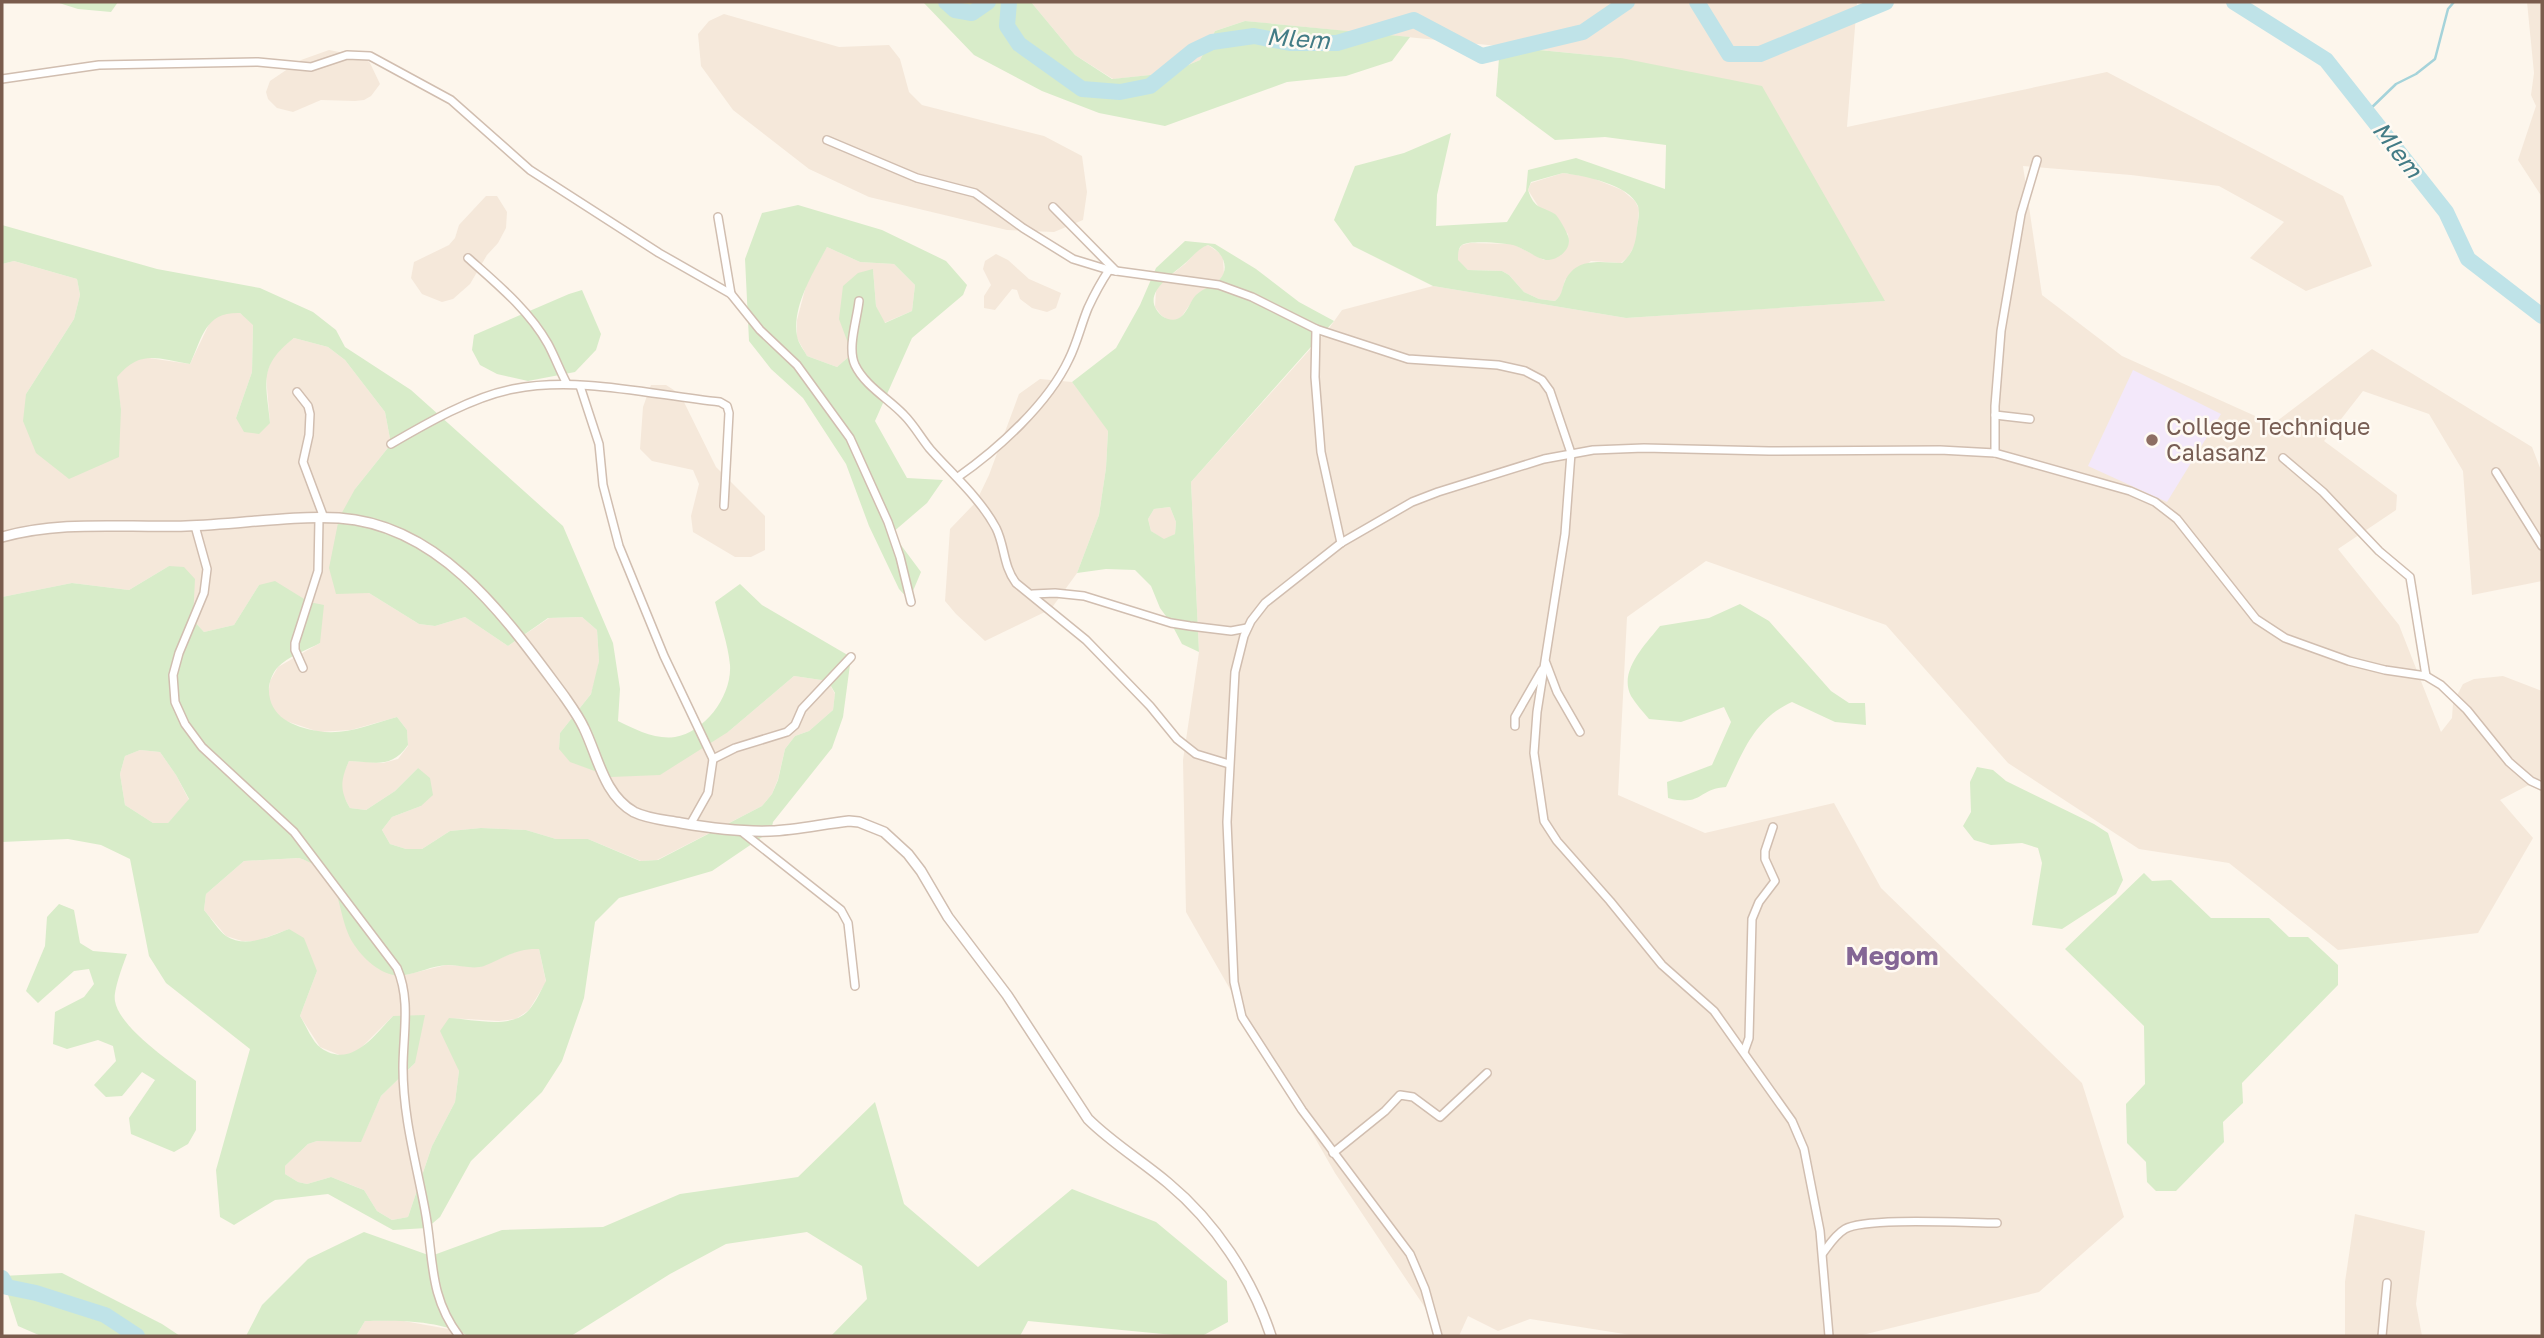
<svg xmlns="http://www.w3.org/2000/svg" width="2544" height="1338" viewBox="0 0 2544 1338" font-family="'Golos Text',sans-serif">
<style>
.residential{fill:#f5e8da}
.education{fill:#f3e8fa}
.green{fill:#d8ecc9;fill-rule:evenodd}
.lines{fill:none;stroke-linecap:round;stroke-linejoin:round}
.stream{stroke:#a5d3da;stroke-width:2.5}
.river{stroke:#bfe3e8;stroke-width:16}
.minor-casing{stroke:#d1beb0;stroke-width:10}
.tertiary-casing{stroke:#d1beb0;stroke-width:12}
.minor{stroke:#fff;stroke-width:7}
.tertiary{stroke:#fff;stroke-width:9}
.education-dot{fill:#8d6e63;stroke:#fffaf3;stroke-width:2.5}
.labels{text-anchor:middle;stroke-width:5;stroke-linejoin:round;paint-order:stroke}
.education-label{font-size:23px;fill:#785e54;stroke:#fffaf3;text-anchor:start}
.water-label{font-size:24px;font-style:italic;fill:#437c86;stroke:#fffaf3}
.quarter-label{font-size:26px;font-weight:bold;fill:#846695;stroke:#fffaf3}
</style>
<rect width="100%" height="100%" fill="#fdf6ec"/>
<g class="residential">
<path d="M1031,2H1857L1847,127L2107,72L2343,196L2372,266L2306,291L2250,258L2284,222L2219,186L2131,175L2023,166L2042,295L2122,356L2273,424L2372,349L2532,447L2542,473V581L2472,595L2463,471L2429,414L2363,391L2324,441L2397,495L2396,510L2338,549L2399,625L2441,732L2452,718L2453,703L2463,684L2474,679L2503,676L2542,691V778L2500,800L2533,838L2478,933L2338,950L2229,863L2139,849L2008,763L1886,625L1706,561L1627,617L1618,795L1705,833L1834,803L1881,888L2082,1083L2124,1217L2039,1292L1858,1336H1637L1530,1319L1498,1331L1468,1316L1459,1336H1444L1335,1173L1186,912L1183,760L1199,652L1191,482L1330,327L1342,310L1433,286L1626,318L1884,301L1621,58L1245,21L1215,31L1200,60L1169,73L1113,79L1075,55Z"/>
<path d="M2527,2H2542V197L2518,160L2536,106L2531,95L2534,73Z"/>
<path d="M724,14L839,47L889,45L900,59L909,92L922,105L1044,136L1082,156L1087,192L1083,220L1054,232L1007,230L869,197L809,169L733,110L701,66L698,34L709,21Z"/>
<path d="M329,50L364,57L370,63L380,84L371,96L364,100L355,101L321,100L293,112L277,108L268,99L266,92L270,81L301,60Z"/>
<path d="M1563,173L1590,177L1622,190L1635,201L1639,209L1636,243L1628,257L1621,263L1591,261L1565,280L1561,295L1555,301L1539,299L1524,292L1509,275L1502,271L1468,270L1457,260L1458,251L1462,245L1470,243L1513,244L1544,260L1569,243L1568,234L1562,229L1556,215L1540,209L1528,190L1531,183Z"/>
<path d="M486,196H497L507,212L506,228L498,243L487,255L470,284L453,299L442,302L422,294L411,278L414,262L449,245L455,238L459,225Z"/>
<path d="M1208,245L1218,252L1223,258L1224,274L1219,281L1197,294L1182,316L1177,320H1168L1161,315L1155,307L1156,290L1161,283L1185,264L1200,248Z"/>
<path d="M827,247L860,262L894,264L915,285L912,311L884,323L876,306L873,269L852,354L837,367L807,356L797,338V320L807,282Z"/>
<path d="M996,254L1008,260L1029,279L1061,293L1056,308L1047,312L1032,308L1020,299L1017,290L1012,289L995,310L984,308V296L991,285L983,269L985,261Z"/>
<path d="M14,261L77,279L80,295L74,319L26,394L121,409L116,377L127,365L142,357L190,364L211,320L225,313H240L253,324L252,372L236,418L270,423L266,376L271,361L281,348L294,338L328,347L345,360L385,412L391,444L355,489L369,593L419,624L435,626L465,617L508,646L549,618L582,617L597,630L599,661L596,677L591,694L560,733L559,749L728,732L794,676L828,681L835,694L833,710L809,731L795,736L785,749L778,779L772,794L762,806L657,860L641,861L588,839H556L526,830L481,828L450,831L422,849H406L390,844L382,830L392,817L421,806L418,768L395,791L366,810L350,808L342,794V776L349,761L383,763L398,759L408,746L407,730L397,717L351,730L319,732L286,721L274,712L268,697L270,681L278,667L320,643L309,602L259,585L234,625L204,632L193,620L169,566L129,590L72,583L2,597V264Z"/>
<path d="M1040,379L1072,382L1108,430L1106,468L1099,515L1077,573L1051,609L985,641L956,614L945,601L950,529L976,502L989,475L1019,394Z"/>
<path d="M651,385H666L680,394L716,467L765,516V550L751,557H735L693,532L691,516L699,484L693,470L652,461L640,449L643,407Z"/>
<path d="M1170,507L1176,522L1175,534L1164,540L1151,531L1148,519L1154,509Z"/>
<path d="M140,750L160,752L176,775L189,800L168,823H153L125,805L120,774L125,756Z"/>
<path d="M299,858L316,864L401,976L446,965L480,967L524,948L539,949L546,982L529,1010L516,1019L499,1021L449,1018L459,1071L455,1102L432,1146L408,1217L392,1220L377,1211L364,1190L331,1177L307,1184L298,1182L285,1174V1166L308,1144L317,1141H361L381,1096L415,1063L393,1016L358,1051L342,1056L320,1047L300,1016L317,971L289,929L257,941H242L226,936L204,910L206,894L244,861Z"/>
<path d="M2355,1214L2425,1231L2416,1304L2422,1336H2345V1282Z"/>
<path d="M398,1320L454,1330L468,1336H356L365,1321Z"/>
</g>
<path class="education" d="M2133,370L2221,414L2167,502L2088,466Z"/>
<g class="green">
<path d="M56,2H118L111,12L78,9Z"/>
<path d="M923,2H1031L1075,55L1112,79L1169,73L1200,60L1215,31L1245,21L1410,37L1392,61L1346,76L1287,82L1165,126L1099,113L1042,91L974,55Z"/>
<path d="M1500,46L1621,58L1762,86L1885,301L1626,318L1433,286L1353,246L1334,220L1355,166L1404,153L1451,133L1437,195L1436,226L1507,222L1526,191L1528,170L1576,158L1665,189L1666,145L1605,137L1555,140L1496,96ZM1563,173C1584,176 1629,184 1638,206C1640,213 1638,221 1637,228C1636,243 1633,253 1622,263C1600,262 1576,257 1565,281C1561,290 1563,294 1555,301L1539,299L1524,292L1509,275L1502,271L1468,270L1458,260C1458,254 1458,248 1462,245C1469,240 1509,243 1516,246C1526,250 1536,258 1546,260C1558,261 1573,248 1568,236C1567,232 1558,216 1555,214C1540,205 1535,210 1528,190L1531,182Z"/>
<path d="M798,205L882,230L946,261L967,285L963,295L912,338L875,421L907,478L943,480L927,503L892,533L921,572L910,598L911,602L899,589L869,526L846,464L803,398L771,369L749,341L745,259L762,213ZM827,247L860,262L894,264L915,285L912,311L885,323L876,306L873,269L858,273L843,286L839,319L852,354L837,367L807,356C804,350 798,343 797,336C792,306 813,273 827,247Z"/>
<path d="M2,225L157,269L260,288L313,312L336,330L345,347L411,390L563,526L613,643L620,689L618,721C634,729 656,740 675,737C705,732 732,696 730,665C728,644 720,622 715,602L740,584L762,605L851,657L843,717L832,748L773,822L771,831L712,871L619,898L595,922L584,998L562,1061L542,1092L471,1161L440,1217L427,1228L393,1230L328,1194L275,1200L234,1225L220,1217L216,1170L250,1049L166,983L149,956L130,859L101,845L68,839L2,842V597L72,583L129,590L169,566L184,567L195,579L193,620L204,632L234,625L259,585L275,581L309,602L324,605L320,643C307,650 287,657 278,667C273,672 270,680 269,686C267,716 292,727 318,731C344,736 372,724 397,717L407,730L408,745C391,769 376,762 349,761C341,779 339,790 350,808L366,810L395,791L418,768L430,778L433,795L421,806L392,817L382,830L390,844L406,849H422L450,831L481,828L526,830L556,839H588L640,861L658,860L762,806L772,794L778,780L785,749L795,736L809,731L833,710L835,693L828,681L794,676L728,732L660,775L611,777L570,762L559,749L560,733L591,694L599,661L597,630L582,617L548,618L508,646L465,617L435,626L419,624L369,593L336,594L329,568L339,518L355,489L391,444L385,412L345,360L328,347L294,338C258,366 266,382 270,423L259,434L244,432L236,418L252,372L253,325L240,313C205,312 203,336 190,364C157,359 141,349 117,377L121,409L119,457L69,479L36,453L23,421L26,394L74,319L80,295L77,279L14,261L2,264ZM140,750L160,752L176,775L189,799L168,823H153L125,805L120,774L125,756ZM299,858C347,874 333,908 353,943C363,959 384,979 405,975C418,973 432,966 446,965C458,964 472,970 484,966C504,958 516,948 539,949L546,981C541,990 536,1002 529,1010C511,1030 473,1019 449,1018L440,1031L459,1071L455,1102L432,1146L408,1217L392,1220L377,1211L364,1190L356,1187L331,1177L307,1184L298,1182L285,1174V1166L308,1144L317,1141L361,1142L381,1096L415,1063L425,1015L393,1016C374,1036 351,1069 321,1048C312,1042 306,1025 300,1016L317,971L304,938L289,929C270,936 246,949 226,936C218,930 211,918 204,910L206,894L244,861Z"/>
<path d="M1185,241L1215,244L1256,269L1299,302L1334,321L1191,482L1199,652L1182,644L1171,623L1160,608L1151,586L1135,570L1106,569L1077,573L1099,515L1106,468L1108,431L1072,382L1116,348L1140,305L1156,268ZM1208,245C1221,250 1231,267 1220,279C1214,286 1204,288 1197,294C1190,300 1187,316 1177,319C1173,321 1166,319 1162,316C1139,296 1169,277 1183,265C1192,258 1197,249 1208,245ZM1170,507L1176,522L1175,534L1164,539L1151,531L1148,519L1154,509Z"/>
<path d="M582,290L601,334L596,350L575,372L528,381L497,374L480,365L472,350L474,335L569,294Z"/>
<path d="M1740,604L1769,621L1831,691L1849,703H1865L1866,725L1835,722L1792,702C1754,719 1743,752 1726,787C1697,789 1703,807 1668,798L1667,782L1712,765L1731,722L1724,707L1681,722L1649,719C1643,712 1636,704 1631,696C1618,671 1646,644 1660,626L1709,618Z"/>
<path d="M1977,767L1993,770L2006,781L2094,824L2108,833L2123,880L2116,894L2062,929L2032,925L2042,863L2038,848L2022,843L1991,845L1974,840L1963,826L1971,812L1970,782Z"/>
<path d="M2144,873L2152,881L2171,880L2211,918H2269L2289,937H2308L2338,965V985L2242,1083L2243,1103L2223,1122L2224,1142L2176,1191H2156L2147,1182L2146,1162L2127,1143L2126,1104L2145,1084L2144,1026L2065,949Z"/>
<path d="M59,904L74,910L80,943L93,951L127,954C123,965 113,991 115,1001C119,1028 175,1065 196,1081V1130L188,1144L174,1152L131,1134L129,1118L155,1080L142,1072L122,1096L106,1097L94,1085L116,1061L113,1046L98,1040L67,1049L53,1044L55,1012L84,997L94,984L89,969L74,971L38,1003L26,991L45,946L47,917Z"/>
<path d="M875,1102L904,1204L978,1267L1072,1189L1156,1222L1227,1281L1228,1322L1202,1336H1184L1028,1321L1020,1336H831L867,1299L862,1266L807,1232L726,1244L670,1274L571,1336H468C442,1320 394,1320 365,1321L356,1336H246L262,1305L308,1259L364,1232L431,1256L502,1230L603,1227L680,1194L798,1177Z"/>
<path d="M62,1273L162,1324L180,1336H41L18,1326L2,1276Z"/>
</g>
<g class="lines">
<path class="stream" d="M2367,112L2396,84L2416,74L2435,59L2448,9L2454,2"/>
<g class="river">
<path d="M946,2L955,10L972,13L988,2"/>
<path d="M1009,2L1007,26L1019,44L1082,89L1120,92L1150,86L1193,51L1212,42L1254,36L1290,43H1337L1414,20L1482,56L1583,32L1627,2"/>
<path d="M1697,2L1729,54H1760L1886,2"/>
<path d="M2234,2L2326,60L2446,212L2468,259L2542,316"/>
<path d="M2,1278L7,1287L36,1293L105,1315L137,1336"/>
</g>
<defs>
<g id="minor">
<path d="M2,79L99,65L258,62L311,67L347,55L370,56L451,100L530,170L659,253L731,294L760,330L797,365L850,438L888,522L900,557L911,602"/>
<path d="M827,140L917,178L975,193L1023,228L1073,259L1109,270L1219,285L1252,297L1316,329L1408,359L1498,365L1525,371L1542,380L1550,391L1571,453L1565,534L1537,712L1534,753L1544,821L1557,841L1610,901L1662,965L1714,1011L1792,1121L1804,1149L1820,1231L1829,1336"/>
<path d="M1053,207L1116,271"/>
<path d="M718,217L731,294"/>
<path d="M468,258C496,283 529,310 548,344C555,357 560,371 567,384"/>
<path d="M859,301C857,320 847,348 855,365C865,386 889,399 904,415C914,425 921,438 930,449C952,474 980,498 996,528C1005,546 1003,566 1016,583L1086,640L1150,706L1177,739L1196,754L1229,764"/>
<path d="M1316,329L1315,377L1321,452L1341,543"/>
<path d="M580,386L599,444L603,485L619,546L664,656L713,759L708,793L690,825"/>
<path d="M297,392L308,406L310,414L309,435L303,462L324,518"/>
<path d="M1995,415L2030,419"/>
<path d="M391,444C427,423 472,397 513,389C580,376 652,395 720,402L727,406L729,413L724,506"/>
<path d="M1995,453V406L2001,331L2021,214L2037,160"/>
<path d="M2283,458L2323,492L2379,551L2410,577L2426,676"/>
<path d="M2496,472L2542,546"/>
<path d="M958,477C998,449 1048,404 1069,359C1077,343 1081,325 1088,308C1094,295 1101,282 1109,270"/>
<path d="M195,526L207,569L204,593L179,653L173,675L175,702L185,724L202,747L294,832L397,968C411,1000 403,1034 403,1068C403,1117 416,1162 425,1210C434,1257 428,1295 459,1336"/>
<path d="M1033,594L1055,593L1084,596L1171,623L1190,626L1231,631L1247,628"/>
<path d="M1546,663L1557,692L1580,732"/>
<path d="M303,668L295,650V643L318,571L319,519"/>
<path d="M1515,726V717L1542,670"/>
<path d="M713,759L735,748L787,732L795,725L802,709L851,657"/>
<path d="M741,831L841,910L848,923L855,986"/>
<path d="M1744,1052L1749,1038L1752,919L1759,902L1775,881L1765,859V851L1773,827"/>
<path d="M1333,1153L1385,1111L1400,1095L1413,1097L1440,1117L1487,1073"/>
<path d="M1823,1253C1829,1245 1835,1235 1845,1229C1865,1217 1968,1223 1997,1223"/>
<path d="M1438,1336L1425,1289L1410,1254L1302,1110L1242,1017L1234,982L1227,822L1235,672L1244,636L1251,621L1265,603L1341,543L1412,502L1438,492L1544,459L1593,450L1644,448L1769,451L1940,450L1995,453L2130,491L2155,502L2177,519L2256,619L2285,638L2349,661L2385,670L2426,676L2441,685L2467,710L2509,762L2531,781L2542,786"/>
<path d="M2382,1336L2387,1283"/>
</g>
<path id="tertiary" d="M2,537C62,520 124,528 186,526C235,525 290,515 339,518C443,525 508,621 564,696C571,706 579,717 584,728C598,757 604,795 634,812C648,819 665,820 681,823C710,828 740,832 770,831C797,830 822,824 849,821L859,822L884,832L908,854L921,871L948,917L1007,995L1088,1119C1112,1143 1142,1161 1168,1183C1215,1222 1252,1278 1271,1336"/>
</defs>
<use href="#minor" class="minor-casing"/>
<use href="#tertiary" class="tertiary-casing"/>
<use href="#minor" class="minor"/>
<use href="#tertiary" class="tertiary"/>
</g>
<circle class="education-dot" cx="2152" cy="440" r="7"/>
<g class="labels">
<g class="education-label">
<text x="2166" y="435">College Technique<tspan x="2166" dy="26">Calasanz</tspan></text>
</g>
<g class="water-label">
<text transform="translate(1298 39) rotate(4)" y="8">Mlem</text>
<text transform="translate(2397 150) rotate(52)" y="8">Mlem</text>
</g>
<g class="quarter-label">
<text x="1892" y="965">Megom</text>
</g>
</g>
<rect width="2544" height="1338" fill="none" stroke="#7a5c4d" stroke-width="7"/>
</svg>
